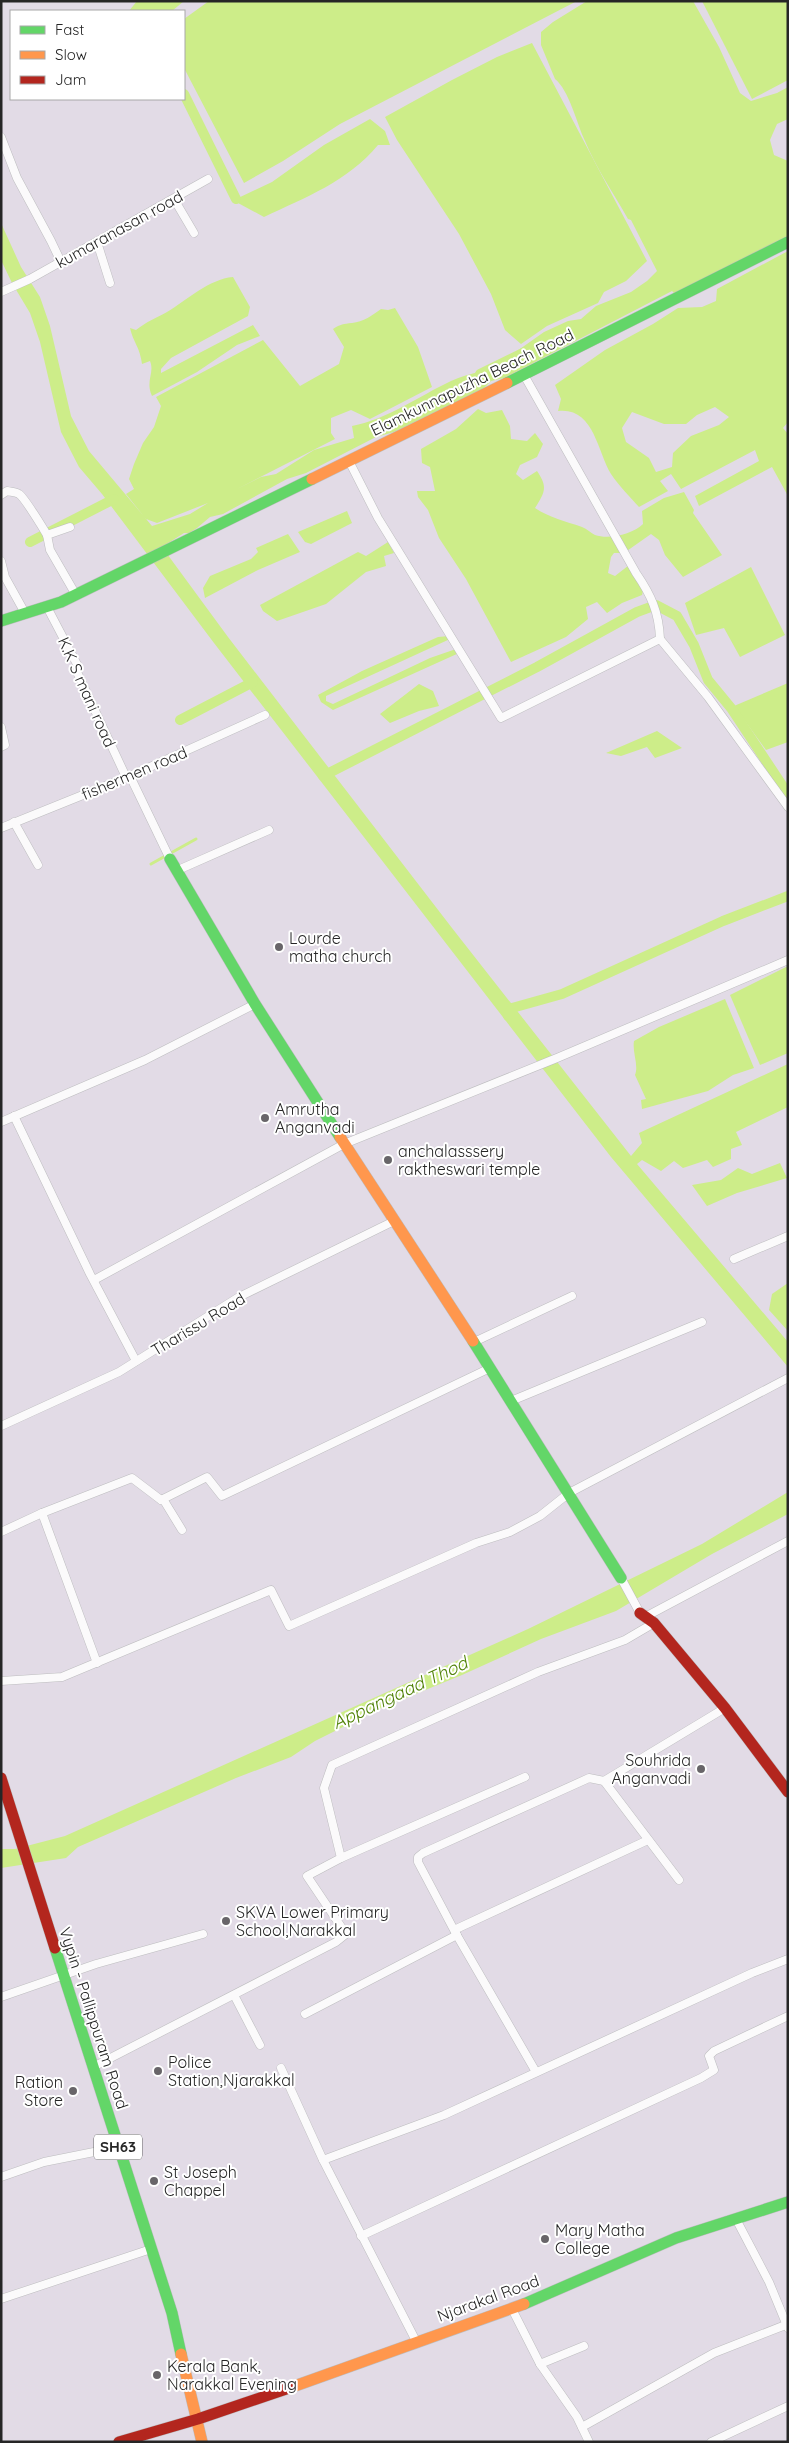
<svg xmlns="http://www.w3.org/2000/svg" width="789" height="2443" viewBox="0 0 789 2443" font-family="Quicksand,sans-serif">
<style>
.water{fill:#cded89;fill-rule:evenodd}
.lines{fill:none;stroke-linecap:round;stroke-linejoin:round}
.stream{stroke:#cded89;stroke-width:3}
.canal{stroke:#cded89;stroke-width:10}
.street-casing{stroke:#bdbdbf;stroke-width:9}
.fast-casing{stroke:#bdbdbf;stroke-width:12}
.slow-casing{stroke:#bdbdbf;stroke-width:12}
.jam-casing{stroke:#bdbdbf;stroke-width:12}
.street{stroke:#fbfafb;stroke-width:8}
.fast{stroke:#63d668;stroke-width:11}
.slow{stroke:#ff974d;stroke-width:11}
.jam{stroke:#b3261e;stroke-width:11}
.poi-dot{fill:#686569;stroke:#fff;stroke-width:2}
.labels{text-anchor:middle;stroke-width:4;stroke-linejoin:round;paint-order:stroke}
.shield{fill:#fff;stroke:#676767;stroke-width:1}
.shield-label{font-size:15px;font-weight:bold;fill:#262626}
.street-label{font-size:16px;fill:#262626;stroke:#fff}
.poi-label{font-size:16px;fill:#262626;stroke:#fff;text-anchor:start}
.water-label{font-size:18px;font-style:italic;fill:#4f8007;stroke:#fff}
</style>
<rect width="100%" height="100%" fill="#e2dbe6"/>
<g class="water">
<path d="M137,1H184L172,11H129Z"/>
<path d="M209,1H577L340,124L283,161L244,183L184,68V19Z"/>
<path d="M587,1H693L719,47L740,93L751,101L777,93L788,87V119L777,124L770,140L774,155L788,161V239L674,293L672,291L504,378L491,381L482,390L394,432L376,437L306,473L287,479L223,514L210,517L197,528L189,533H184L162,547L228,637L452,928L631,1156L642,1143L639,1133L788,1064V1107L736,1132L742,1145L731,1149V1159L713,1167L707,1160L683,1168L674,1161L661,1171L642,1160L637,1164L788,1342V1367L611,1157L214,643L102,494L79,467L61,432L40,342L30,313L12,283L1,260V223L21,267L40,297L50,326L71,416L89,451L152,526L190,514L208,503L157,523L146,519L126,494L134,489L129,479L134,464L143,443L154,427L161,406L156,397L263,340L300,386L339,364L344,347L333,329C341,324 343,324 352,323C363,322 373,315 381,309L388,310L395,308L418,347L432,387L370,419L351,410L331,418V433L335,439L237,489L261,477L276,474L314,450L354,438L352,426C388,419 419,396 451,381C471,372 490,370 511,365L517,351L544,332L568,321L581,319L596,306L631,292L647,281L657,271L631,220L628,219C614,194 596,168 585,141C577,124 569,90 555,79L541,45V32L553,22Z"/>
<path d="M702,1H788V80L752,99Z"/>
<path d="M532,43L647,261L626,281L604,292L598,303L547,326L521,344L505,330L491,294L459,234L397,140L385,117L452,80L497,57Z"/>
<path d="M370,119L385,131L390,145H378C347,182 306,197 264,217L238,203L236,199L272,182L324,145Z"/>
<path d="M788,251V422L783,428L788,434V496L772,467L699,506L695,496L759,461L755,450L681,489L671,474L660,481L668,491L639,507C630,497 619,486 611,474C597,451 594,407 558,411L561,399L555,385L605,350L653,324L678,308L702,307L716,301L717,289ZM715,407L729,417L719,425L691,436L673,453L672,467L656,472L649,458L626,442L622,428L632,412L664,424H686L697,415Z"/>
<path d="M233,277L250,307L248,316L171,358L161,369V373L253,325L260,336L237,345L197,372L152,396C145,381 155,373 150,361L142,364C140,347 133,342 130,328L136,330C146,322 156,318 167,312C187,300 209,279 233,277Z"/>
<path d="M478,409L486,413L502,410L510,426L511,439L527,441L535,433L543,444L537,457L520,465L516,474L523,480L537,471C548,487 545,492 535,508C550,518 565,521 582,527C587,529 591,533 595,535C609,540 633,534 643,524L642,511L664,498L684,492L694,510L693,513L722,555L683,577L665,555L659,540L651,534L624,553H614L611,557L608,573L615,576L633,562L644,587L642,595L622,603L607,613L597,602L586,607L588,619L566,637L511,662L466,579L439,538L428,510L418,497L417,491H435L430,467L422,463L421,449L456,429Z"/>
<path d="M347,511L352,523L311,544L305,542L298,532Z"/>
<path d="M288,534L300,552L258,570L205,598L203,588L210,576L251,559L258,552L256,548Z"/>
<path d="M388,542L394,553L384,556L386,566L366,572L326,604L277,621L263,611L260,605L358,552L366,556Z"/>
<path d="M751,567L785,635L740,657L724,628L696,635L685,603Z"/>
<path d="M449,636L450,639L326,696V701L333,704L430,658L456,649L459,653L333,710L321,702L318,695L362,671L438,637Z"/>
<path d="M788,683V742L766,750L734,706Z"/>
<path d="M419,684L433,691L439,706L419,711L390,723L380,714Z"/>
<path d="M657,731L682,748L655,758L647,747L621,756L606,753Z"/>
<path d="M788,966V1053L760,1065L730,995Z"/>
<path d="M725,999L754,1068L733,1075L708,1091L642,1109L641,1100L646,1099L635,1075C639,1065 632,1052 634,1041L659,1027Z"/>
<path d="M780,1163L787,1178L737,1193L707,1206L692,1185L721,1180L738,1168L752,1174Z"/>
<path d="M788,1283V1329L787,1330L769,1310L772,1294Z"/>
<path d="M788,1492V1514L712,1554L616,1611L541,1639L462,1675L379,1709L315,1741L291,1757L236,1778L78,1847L66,1858L1,1868V1849H15L65,1836L528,1629L702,1544Z"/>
</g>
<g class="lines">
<path class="stream" d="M151,864L196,839"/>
<g class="canal">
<path d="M184,94L236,199"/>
<path d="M480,374L525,352"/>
<path d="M30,542L114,499"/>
<path d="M180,720L253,682"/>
<path d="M323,776L537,667L637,612L656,605L677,616L694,645L708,680L731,708L788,794"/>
<path d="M508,1016L512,1008L562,994L723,921L788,896"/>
</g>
<defs>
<g id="street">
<path d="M1,137L17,178L51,241L61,262"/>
<path d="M174,199L194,233"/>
<path d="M97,242L110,283"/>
<path d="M1,292L30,279L208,179"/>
<path d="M524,375L636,573C651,595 659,612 660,639"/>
<path d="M349,461L378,518L501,718L660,639L708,697L788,807"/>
<path d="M1,495L7,491C11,492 16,492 19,494C24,497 43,528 47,535"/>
<path d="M70,527L47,535L50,550L76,595"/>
<path d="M1,561L5,577L25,613"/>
<path d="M47,607L79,668L77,672L126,777"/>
<path d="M1,727L5,745L1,747"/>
<path d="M130,776L170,859"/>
<path d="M14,822L38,865"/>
<path d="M1,828L130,776L265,715"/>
<path d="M178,870L269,830"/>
<path d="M14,1116L90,1274L136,1361"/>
<path d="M1,1122L145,1060L255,1004"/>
<path d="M734,1259L788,1236"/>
<path d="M94,1280L344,1144L557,1058L788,960"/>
<path d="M474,1342L572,1296"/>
<path d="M511,1401L702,1322"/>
<path d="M1,1426L119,1372L239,1297L394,1221"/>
<path d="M161,1500L163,1499L182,1530"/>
<path d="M42,1513L97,1663"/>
<path d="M1,1532L42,1513L132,1478L161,1500L207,1477L222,1496L490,1368"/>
<path d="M621,1578L640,1613"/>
<path d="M645,1617L788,1541"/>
<path d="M1,1681L62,1677L271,1590L289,1626L476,1543L510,1532L540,1516L569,1493L788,1378"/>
<path d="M604,1781L589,1778L423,1853L418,1857V1862L454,1930L648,1840"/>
<path d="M341,1858L525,1777"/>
<path d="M679,1880L604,1781L725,1708"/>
<path d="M455,1932L536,2072"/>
<path d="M234,1995L260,2045"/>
<path d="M1,1997L96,1964L203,1934"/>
<path d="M305,2014L457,1935"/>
<path d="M93,2067L336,1942L346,1934L307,1876L341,1858L324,1788L332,1765L538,1672L625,1640L654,1623"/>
<path d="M281,2068L323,2160"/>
<path d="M1,2177L44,2162L99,2151L117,2143"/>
<path d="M736,2219L769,2282L788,2328"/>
<path d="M361,2236L701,2078L714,2070L709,2056L714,2051L788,2016"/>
<path d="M1,2299L151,2249"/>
<path d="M512,2309L540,2364L577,2417L589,2442"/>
<path d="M416,2341L323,2160L444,2115L752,1973L788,1959"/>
<path d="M540,2364L584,2346"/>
<path d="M582,2427L714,2353L788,2324"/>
<path d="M711,2442L788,2406"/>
</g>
<g id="fast">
<path d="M507,383L788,242"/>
<path d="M1,621L61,602L312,479"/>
<path d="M170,859L255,1004L340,1137"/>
<path d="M473,1341L621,1578"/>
<path d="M55,1948L172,2313L181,2354"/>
<path d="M524,2304L676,2238L788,2202"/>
</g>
<g id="slow">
<path d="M312,479L507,383"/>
<path d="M340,1137L473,1341"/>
<path d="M181,2354L202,2442"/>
<path d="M292,2387L524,2304"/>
</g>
<g id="jam">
<path d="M640,1613L654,1623L725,1708L788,1792"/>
<path d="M1,1778L55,1948"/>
<path d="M119,2442L198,2419L292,2387"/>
</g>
</defs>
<use href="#street" class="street-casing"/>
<use href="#fast" class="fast-casing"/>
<use href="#slow" class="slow-casing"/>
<use href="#jam" class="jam-casing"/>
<use href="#street" class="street"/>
<use href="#fast" class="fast"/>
<use href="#slow" class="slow"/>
<use href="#jam" class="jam"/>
</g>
<g class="poi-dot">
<circle cx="279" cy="947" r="5"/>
<circle cx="265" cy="1118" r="5"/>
<circle cx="388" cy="1160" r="5"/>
<circle cx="701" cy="1769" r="5"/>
<circle cx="226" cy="1921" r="5"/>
<circle cx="158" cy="2071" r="5"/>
<circle cx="73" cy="2091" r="5"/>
<circle cx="154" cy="2181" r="5"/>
<circle cx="545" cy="2239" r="5"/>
<circle cx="157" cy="2375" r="5"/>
</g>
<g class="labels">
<rect class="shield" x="94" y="2134.5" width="48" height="25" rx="4"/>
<g class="shield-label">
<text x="118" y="2152">SH63</text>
</g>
<g class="street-label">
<text transform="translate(119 229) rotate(-29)" y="6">kumaranasan road</text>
<text transform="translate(472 382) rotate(-26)" y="6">Elamkunnapuzha Beach Road</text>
<text transform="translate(87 692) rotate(66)" y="6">K.K S mani road</text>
<text transform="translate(134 773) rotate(-23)" y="6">fishermen road</text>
<text transform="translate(198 1324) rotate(-31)" y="6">Tharissu Road</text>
<text transform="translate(94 2018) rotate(72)" y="6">Vypin - Pallippuram Road</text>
<text transform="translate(488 2298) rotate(-20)" y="6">Njarakal Road</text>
</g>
<g class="poi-label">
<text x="289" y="944">Lourde<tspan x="289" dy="18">matha church</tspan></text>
<text x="275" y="1115">Amrutha<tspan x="275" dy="18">Anganvadi</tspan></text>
<text x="398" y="1157">anchalasssery<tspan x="398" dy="18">raktheswari temple</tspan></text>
<text x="691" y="1766" text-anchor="end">Souhrida<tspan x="691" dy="18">Anganvadi</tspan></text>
<text x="236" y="1918">SKVA Lower Primary<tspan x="236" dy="18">School,Narakkal</tspan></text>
<text x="168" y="2068">Police<tspan x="168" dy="18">Station,Njarakkal</tspan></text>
<text x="63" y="2088" text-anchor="end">Ration<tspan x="63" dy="18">Store</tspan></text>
<text x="164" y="2178">St Joseph<tspan x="164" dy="18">Chappel</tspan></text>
<text x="555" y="2236">Mary Matha<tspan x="555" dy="18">College</tspan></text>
<text x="167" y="2372">Kerala Bank,<tspan x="167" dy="18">Narakkal Evening</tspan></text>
</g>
<g class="water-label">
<text transform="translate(400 1693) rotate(-25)" y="6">Appangaad Thod</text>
</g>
</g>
<rect width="789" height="2443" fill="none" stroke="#262626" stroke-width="5"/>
<rect x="10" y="10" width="175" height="90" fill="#ffffff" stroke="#a8a8a8"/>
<rect x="20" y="26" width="25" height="8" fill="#63d668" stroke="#a8a8a8"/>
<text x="55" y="35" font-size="15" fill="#262626">Fast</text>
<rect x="20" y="51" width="25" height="8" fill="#ff974d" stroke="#a8a8a8"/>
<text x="55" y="60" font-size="15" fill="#262626">Slow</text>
<rect x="20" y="76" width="25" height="8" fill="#b3261e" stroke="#a8a8a8"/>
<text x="55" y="85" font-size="15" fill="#262626">Jam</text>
</svg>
